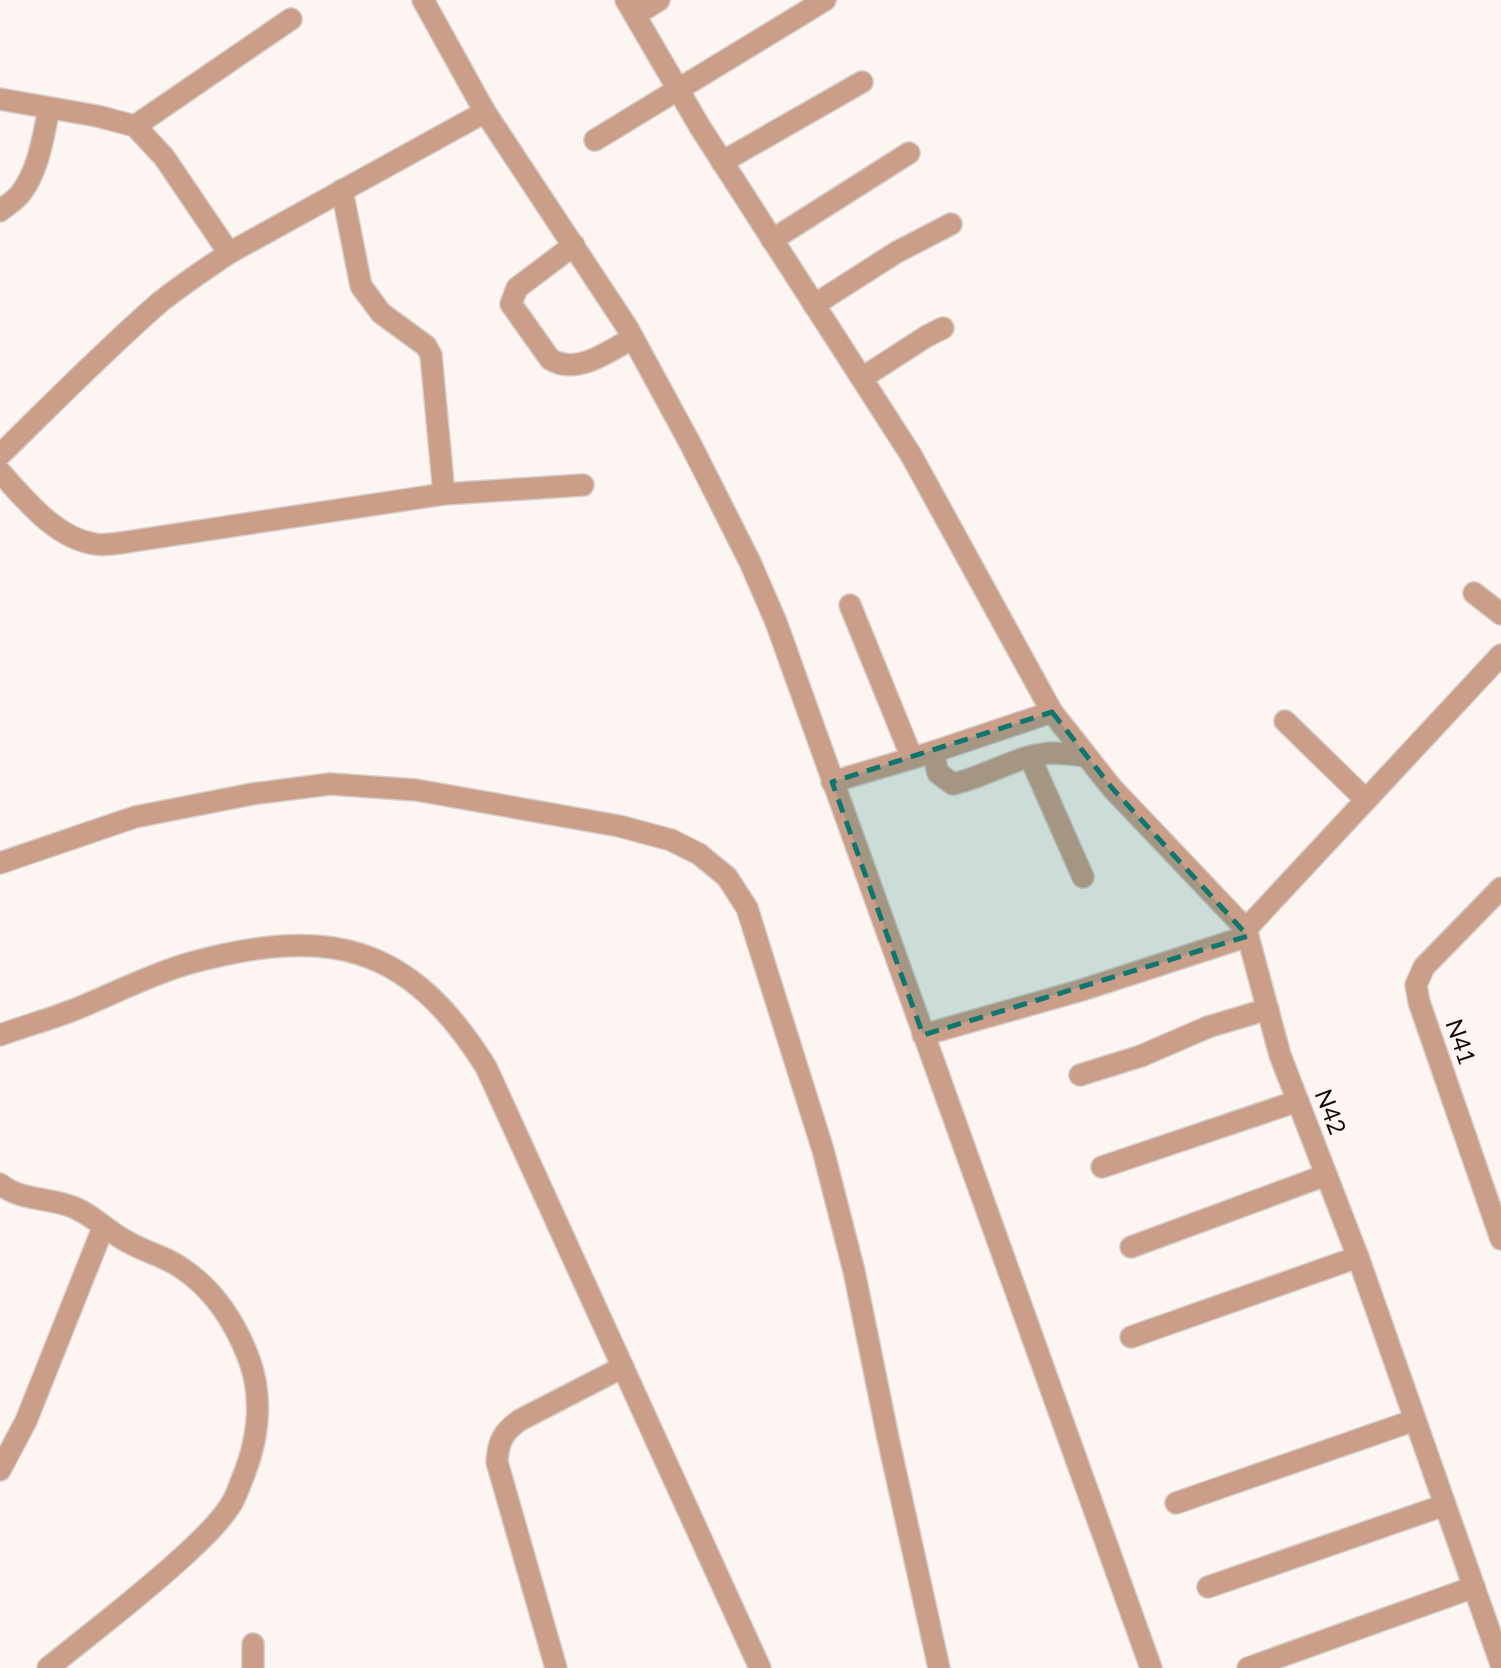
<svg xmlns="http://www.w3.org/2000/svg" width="1501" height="1668" viewBox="0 0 1501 1668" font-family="Lato,sans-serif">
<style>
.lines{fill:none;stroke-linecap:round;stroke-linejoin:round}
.minor-casing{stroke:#d7cfcb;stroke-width:24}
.minor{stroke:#cb9e89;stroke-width:21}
.marked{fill:#0f766e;fill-opacity:0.2;stroke:#0f766e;stroke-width:5;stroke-dasharray:14 9;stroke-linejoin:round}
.labels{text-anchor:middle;stroke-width:7;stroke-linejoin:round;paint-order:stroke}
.street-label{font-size:24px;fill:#140905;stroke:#fcf5f1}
</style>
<rect width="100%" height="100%" fill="#fcf5f1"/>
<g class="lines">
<defs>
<g id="minor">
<path d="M423,0L485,112L627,327L691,445L750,562L776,622L1151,1668"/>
<path d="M626,0L700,127L911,455L1052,712L1112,788L1246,929"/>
<path d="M635,15L659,0"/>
<path d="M0,99L97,116L135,126L164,157L229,253"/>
<path d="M135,126L291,19"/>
<path d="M595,140L825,0"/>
<path d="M722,162L862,82"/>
<path d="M342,190L361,286L381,313L426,346L431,355L444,494"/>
<path d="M0,211C7,205 16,200 21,193C39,169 43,137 49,109"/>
<path d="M772,240L909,153"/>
<path d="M574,245L517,288L511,304L550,359C577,376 609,351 633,338"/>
<path d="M814,305L897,252L951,224"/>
<path d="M862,378L927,336L943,328"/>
<path d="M0,455C52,404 104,351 159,303C181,285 206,269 229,253L485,112"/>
<path d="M0,472C26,500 55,538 95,544C106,546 121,543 133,541L444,494L583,485"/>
<path d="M1474,593L1501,614"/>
<path d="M850,605L912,758"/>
<path d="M1501,655L1246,929L1280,1055L1358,1257L1501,1664"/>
<path d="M1285,721L1366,800"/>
<path d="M933,752L938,773L953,784C986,777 1019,754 1053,753C1064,753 1076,755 1086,756"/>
<path d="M1030,757L1083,877"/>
<path d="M832,782L933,752L1052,712"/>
<path d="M0,863L135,817L252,794L330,784L416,790L619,826L671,840L699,854L727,877L747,908L823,1150L854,1271L888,1438L939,1668"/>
<path d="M1501,888L1424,967L1416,985L1419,1002L1501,1239"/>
<path d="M0,1035C25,1026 51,1019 76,1009C113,994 151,974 190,963C327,926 408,942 486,1067L760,1668"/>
<path d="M923,1035L1082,990L1248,936"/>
<path d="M1080,1075L1141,1056L1208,1027L1268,1009"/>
<path d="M1102,1167L1298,1101"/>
<path d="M0,1184C21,1201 46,1197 70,1206C91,1213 108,1232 128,1242C145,1252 164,1256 180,1267C214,1289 235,1322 249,1359C264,1400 258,1442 241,1482C238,1490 235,1499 230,1506C218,1524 202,1539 187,1553C143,1594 95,1630 48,1668"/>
<path d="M1131,1247L1326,1175"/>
<path d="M1131,1337L1358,1257"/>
<path d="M0,1470L26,1421L103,1228"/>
<path d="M1176,1503L1415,1420"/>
<path d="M1208,1587L1445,1505"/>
<path d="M253,1668V1644"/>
<path d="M556,1668L497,1462C498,1442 503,1432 520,1420L623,1367"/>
<path d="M1248,1668L1474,1587"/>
</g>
</defs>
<use href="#minor" class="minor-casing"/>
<use href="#minor" class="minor"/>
</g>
<path class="marked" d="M1052,712L1112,788L1248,936L923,1035L832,782Z"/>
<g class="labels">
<g class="street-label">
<text transform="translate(1460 1042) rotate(71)" y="8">N41</text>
<text transform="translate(1330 1112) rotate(69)" y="8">N42</text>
</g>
</g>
</svg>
